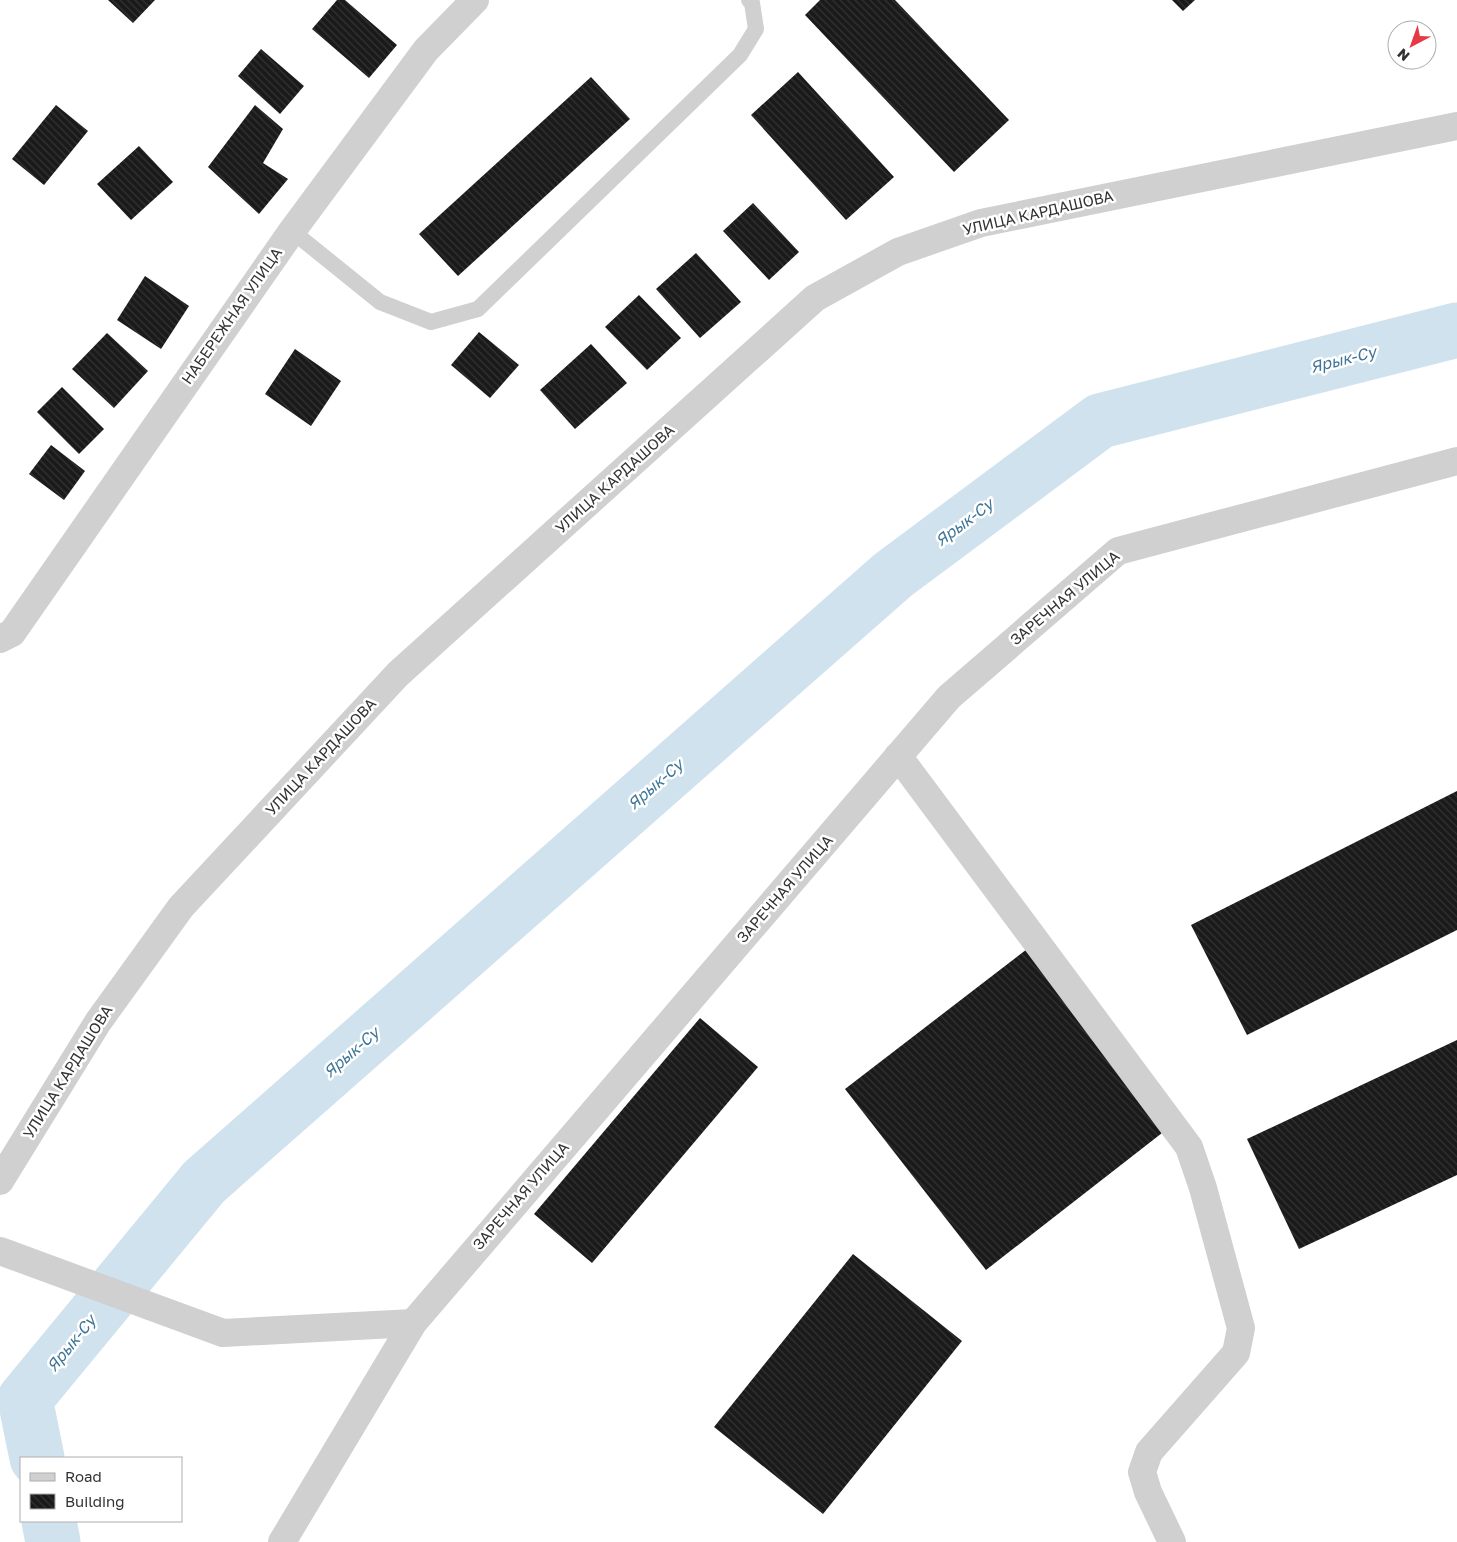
<svg xmlns="http://www.w3.org/2000/svg" width="1457" height="1542" viewBox="0 0 1457 1542" font-family="'Golos Text',sans-serif">
<style>
.lines{fill:none;stroke-linecap:round;stroke-linejoin:round}
.river{stroke:#cfe2ee;stroke-width:55}
.building{fill:url(#building-back-hatch)}
.lane{stroke:#d0d0d0;stroke-width:16}
.street{stroke:#d0d0d0;stroke-width:28}
.labels{text-anchor:middle;stroke-width:5;stroke-linejoin:round;paint-order:stroke}
.street-label{font-size:15px;fill:#333;stroke:#fff}
.water-label{font-size:16px;font-style:italic;fill:#3f7597;stroke:#fff}
</style>
<defs>
<pattern id="building-back-hatch" width="6" height="6" patternUnits="userSpaceOnUse" patternTransform="scale(1.25)"><rect width="6" height="6" fill="#1a1a1a"/><path d="M-1 5l2 2M0 0l6 6M5-1l2 2" fill="none" stroke="#333"/></pattern>
</defs>
<rect width="100%" height="100%" fill="#fff"/>
<g class="lines">
<g class="river">
<path d="M37,1458L25,1399L204,1182L893,575L1100,421L1457,330"/>
<path d="M49,1521L53,1542"/>
</g>
</g>
<g class="building">
<path d="M108,0H155L133,23Z"/>
<path d="M337,0H345L397,45L369,78L312,29Z"/>
<path d="M820,0H895L1009,120L954,172L805,15Z"/>
<path d="M1172,0H1195L1183,11Z"/>
<path d="M261,49L304,86L280,114L238,76Z"/>
<path d="M798,72L894,177L846,220L751,115Z"/>
<path d="M591,77L630,119L458,276L419,234Z"/>
<path d="M56,105L88,131L44,185L12,159Z"/>
<path d="M255,105L283,129L263,163L288,179L259,214L208,167Z"/>
<path d="M139,146L173,182L131,220L97,184Z"/>
<path d="M753,203L799,252L769,280L723,231Z"/>
<path d="M696,253L741,302L700,338L656,289Z"/>
<path d="M145,276L189,306L161,349L117,320Z"/>
<path d="M639,295L681,338L647,370L605,327Z"/>
<path d="M479,332L519,365L490,398L451,365Z"/>
<path d="M107,333L148,371L114,408L72,369Z"/>
<path d="M591,344L627,383L575,429L540,390Z"/>
<path d="M295,349L341,381L311,426L265,394Z"/>
<path d="M62,387L104,429L79,454L37,412Z"/>
<path d="M51,445L85,471L64,500L29,474Z"/>
<path d="M1457,791V930L1247,1035L1191,925Z"/>
<path d="M1031,946L1171,1126L986,1270L845,1089Z"/>
<path d="M700,1018L758,1067L592,1263L534,1214Z"/>
<path d="M1457,1040V1175L1299,1249L1247,1139Z"/>
<path d="M853,1254L962,1341L823,1514L714,1427Z"/>
</g>
<g class="lines">
<path class="lane" d="M292,231L380,302L431,322L478,309L740,55L756,29L752,3L749,0"/>
<g class="street">
<path d="M0,639L12,633L292,231L426,50L475,0"/>
<path d="M898,756L1189,1147L1203,1188L1241,1328L1236,1353L1149,1452L1142,1472L1148,1492L1172,1542"/>
<path d="M0,1181L98,1022L181,907L398,674L815,298L898,252L981,223L1457,126"/>
<path d="M0,1251L223,1333L413,1323"/>
<path d="M282,1542L413,1323L949,697L1118,551L1457,461"/>
</g>
</g>
<g class="labels">
<g class="street-label">
<text transform="translate(1038 213) rotate(-13)" y="5">УЛИЦА КАРДАШОВА</text>
<text transform="translate(232 316) rotate(-55)" y="5">НАБЕРЕЖНАЯ УЛИЦА</text>
<text transform="translate(615 479) rotate(-42)" y="5">УЛИЦА КАРДАШОВА</text>
<text transform="translate(1065 598) rotate(-40)" y="5">ЗАРЕЧНАЯ УЛИЦА</text>
<text transform="translate(321 757) rotate(-47)" y="5">УЛИЦА КАРДАШОВА</text>
<text transform="translate(785 889) rotate(-49)" y="5">ЗАРЕЧНАЯ УЛИЦА</text>
<text transform="translate(68 1072) rotate(-58)" y="5">УЛИЦА КАРДАШОВА</text>
<text transform="translate(521 1196) rotate(-49)" y="5">ЗАРЕЧНАЯ УЛИЦА</text>
</g>
<g class="water-label">
<text transform="translate(1343 359) rotate(-14)" y="6">Ярык-Су</text>
<text transform="translate(964 522) rotate(-37)" y="6">Ярык-Су</text>
<text transform="translate(655 784) rotate(-41)" y="6">Ярык-Су</text>
<text transform="translate(351 1052) rotate(-41)" y="6">Ярык-Су</text>
<text transform="translate(71 1343) rotate(-51)" y="6">Ярык-Су</text>
</g>
</g>
<rect x="20" y="1457" width="162" height="65" fill="#ffffff" stroke="#adadad"/>
<rect x="30" y="1473" width="25" height="8" fill="#d0d0d0" stroke="#adadad"/>
<text x="65" y="1482" font-size="15" fill="#333333">Road</text>
<rect x="30" y="1494" width="25" height="15" fill="url(#building-back-hatch)" stroke="#adadad"/>
<text x="65" y="1507" font-size="15" fill="#333333">Building</text>
<g transform="translate(1412 45) rotate(221)"><circle r="24" fill="#ffffff" stroke="#adadad"/>
<path d="M0-4L9 19L0 12L-9 19Z" fill="#e63946"/>
<text y="-8" font-size="14" font-weight="bold" text-anchor="middle" fill="#333333">N</text>
</g>
</svg>
